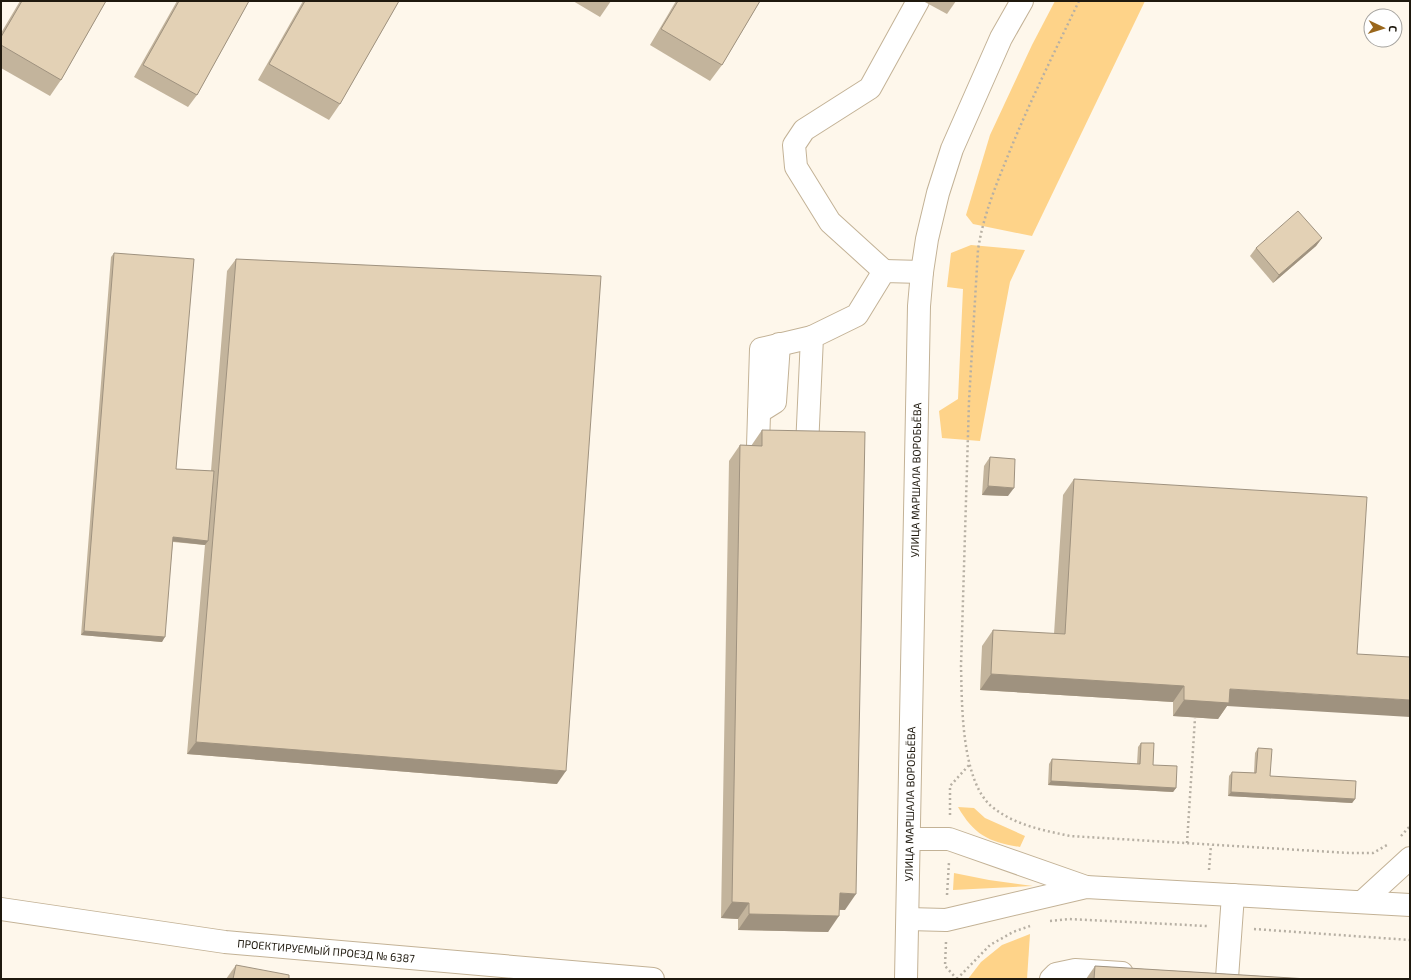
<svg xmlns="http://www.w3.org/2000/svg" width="1411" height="980" viewBox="0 0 1411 980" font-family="'Exo 2',sans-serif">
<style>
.green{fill:#fed389}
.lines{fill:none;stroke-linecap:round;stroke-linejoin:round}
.minor-casing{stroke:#c3b296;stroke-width:24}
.path{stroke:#b7b0a4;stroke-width:2.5;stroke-dasharray:2 3;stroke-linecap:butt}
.minor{stroke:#fff;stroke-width:22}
.wall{fill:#c3b49c}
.shaded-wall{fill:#9f927f}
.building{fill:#e3d1b5;stroke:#9f927f}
.labels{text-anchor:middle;stroke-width:3;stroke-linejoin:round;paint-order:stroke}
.street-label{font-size:11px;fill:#1f190e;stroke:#fff}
</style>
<rect width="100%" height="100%" fill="#fef7eb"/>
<g class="green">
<path d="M1055,1H1145L1032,236L973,224L966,215L990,135L1032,45Z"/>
<path d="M971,245L1025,250L1010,282L980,441L942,438L939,411L958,399L963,289L947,287L951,253Z"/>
<path d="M958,807L974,808L985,818L1025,836L1020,847C989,842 974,835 958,807Z"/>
<path d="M954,873L989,880L1033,886L953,890Z"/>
<path d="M1030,934L1027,979H968L981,962L1002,945Z"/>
</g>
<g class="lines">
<defs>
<g id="minor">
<path d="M884,271L830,222L796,167L794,145L804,130L870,88L918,1"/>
<path d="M759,412L775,402L779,344"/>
<path d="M758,446L761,349L812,337"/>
<path d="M807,447L812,337L857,315L884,271L922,272"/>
<path d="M910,839H949L1086,887"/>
<path d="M1362,902L1410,858"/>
<path d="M1,909L225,942L653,979"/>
<path d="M908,919L946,920L1086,887L1410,905"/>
<path d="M1227,978L1233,895"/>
<path d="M906,979L919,306L922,272L927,239L938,193L952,149L1001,38L1022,1"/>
<path d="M1051,979L1056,974L1075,970L1122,973"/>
</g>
</defs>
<use href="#minor" class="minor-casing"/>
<g class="path">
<path d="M1079,1C1055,51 1030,101 1009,153C996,185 983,216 978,250L969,401L961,666C962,704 961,779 991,806C1014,825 1042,830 1070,836L1349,853H1373L1387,845"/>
<path d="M950,815V786L970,764"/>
<path d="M1401,836L1410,826"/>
<path d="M1187,843L1195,718"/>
<path d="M1209,870L1211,845"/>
<path d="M947,895L949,862"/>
<path d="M1050,921L1069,919L1207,926"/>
<path d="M1254,929L1410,940"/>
<path d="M946,942L945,966L957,979"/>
<path d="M957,979L990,945L1013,932L1030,926"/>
</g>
<use href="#minor" class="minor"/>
</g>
<g class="wall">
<path d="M20,1H106L61,80L50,96L1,68V33Z"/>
<path d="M177,1H249L197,95L188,107L134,77Z"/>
<path d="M303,1H399L340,104L329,120L258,80Z"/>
<path d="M573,1H611L600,17Z"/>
<path d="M676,1H760L722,65L710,81L650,45Z"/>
<path d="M923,1H956L947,14Z"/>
<path d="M1322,238L1316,246L1273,283L1250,256L1256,248Z"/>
<path d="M114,253L176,469L211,471L227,271L236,259L557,784L187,754L205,545L173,542L162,642L81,635L111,257Z"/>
<path d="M762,430L845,910H839L828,932L738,930V919L721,918L729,461L740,445L751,446Z"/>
<path d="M990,457L1008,496L982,495L984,466Z"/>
<path d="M1074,479L1227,706L1218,719L1173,716V702L980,690L982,646L993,630L1054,634L1063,495Z"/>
<path d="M1141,743L1153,765L1176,788L1173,792L1048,785L1049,764L1052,759L1137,764L1138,747Z"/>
<path d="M1258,748L1270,776L1355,799L1352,803L1228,796L1229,776L1232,772L1254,773L1255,753Z"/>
<path d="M236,965L289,979H226Z"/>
<path d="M1095,966L1308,979H1086Z"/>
</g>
<g class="shaded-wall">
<path d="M1322,238L1316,246L1273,283L1279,275Z"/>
<path d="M988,486L1014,488L1008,496L982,495Z"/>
<path d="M173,537L208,541L205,545L170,541Z"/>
<path d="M84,631L165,637L162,642L81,635Z"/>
<path d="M991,674L1184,686L1173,702L980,690Z"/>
<path d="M1230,689L1410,700V717L1227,706L1218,719L1173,716L1184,700Z"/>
<path d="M196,742L566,771L557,784L187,754Z"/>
<path d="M1051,781L1176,788L1173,792L1048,785Z"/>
<path d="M1231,792L1355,799L1352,803L1228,796Z"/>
<path d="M840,893L856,894L845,910L828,909Z"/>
<path d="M732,902L749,903L738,919L721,918Z"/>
<path d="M749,914L839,916L828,932L738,930Z"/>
</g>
<g class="building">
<path d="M22,1H106L61,80L1,45V37Z"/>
<path d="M179,1H249L197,95L143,65Z"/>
<path d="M305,1H399L340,104L269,64Z"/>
<path d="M678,1H760L722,65L661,29Z"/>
<path d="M1298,211L1322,238L1279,275L1256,248Z"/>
<path d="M114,253L194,259L176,469L214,471L208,541L173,537L165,637L84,631Z"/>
<path d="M236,259L601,276L566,771L196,742Z"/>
<path d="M762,430L865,432L856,894L840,893L839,916L749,914V903L732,902L740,445L762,446Z"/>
<path d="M990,457L1015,459L1014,488L988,486Z"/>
<path d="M1074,479L1367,497L1357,654L1410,657V700L1230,689L1229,703L1184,700V686L991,674L993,630L1065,634Z"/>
<path d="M1141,743H1154L1153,765L1177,766L1176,788L1051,781L1052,759L1140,764Z"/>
<path d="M1258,748L1272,749L1270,776L1356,781L1355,799L1231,792L1232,772L1256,773Z"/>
<path d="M236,965L289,975V979H233Z"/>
<path d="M1095,966L1308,979H1094Z"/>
</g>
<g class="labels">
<g class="street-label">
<text transform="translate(916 480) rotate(-89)" y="4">УЛИЦА МАРШАЛА ВОРОБЬЁВА</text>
<text transform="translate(910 804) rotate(-89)" y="4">УЛИЦА МАРШАЛА ВОРОБЬЁВА</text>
<text transform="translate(326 951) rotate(5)" y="4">ПРОЕКТИРУЕМЫЙ ПРОЕЗД № 6387</text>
</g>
</g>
<rect width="1411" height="980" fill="none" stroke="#1f190e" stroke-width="4"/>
<g transform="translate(1383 28) rotate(94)"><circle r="19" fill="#ffffff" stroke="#a5a39f"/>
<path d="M0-3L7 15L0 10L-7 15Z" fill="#9a671c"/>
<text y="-6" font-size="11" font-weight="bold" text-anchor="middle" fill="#1f190e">С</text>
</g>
</svg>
